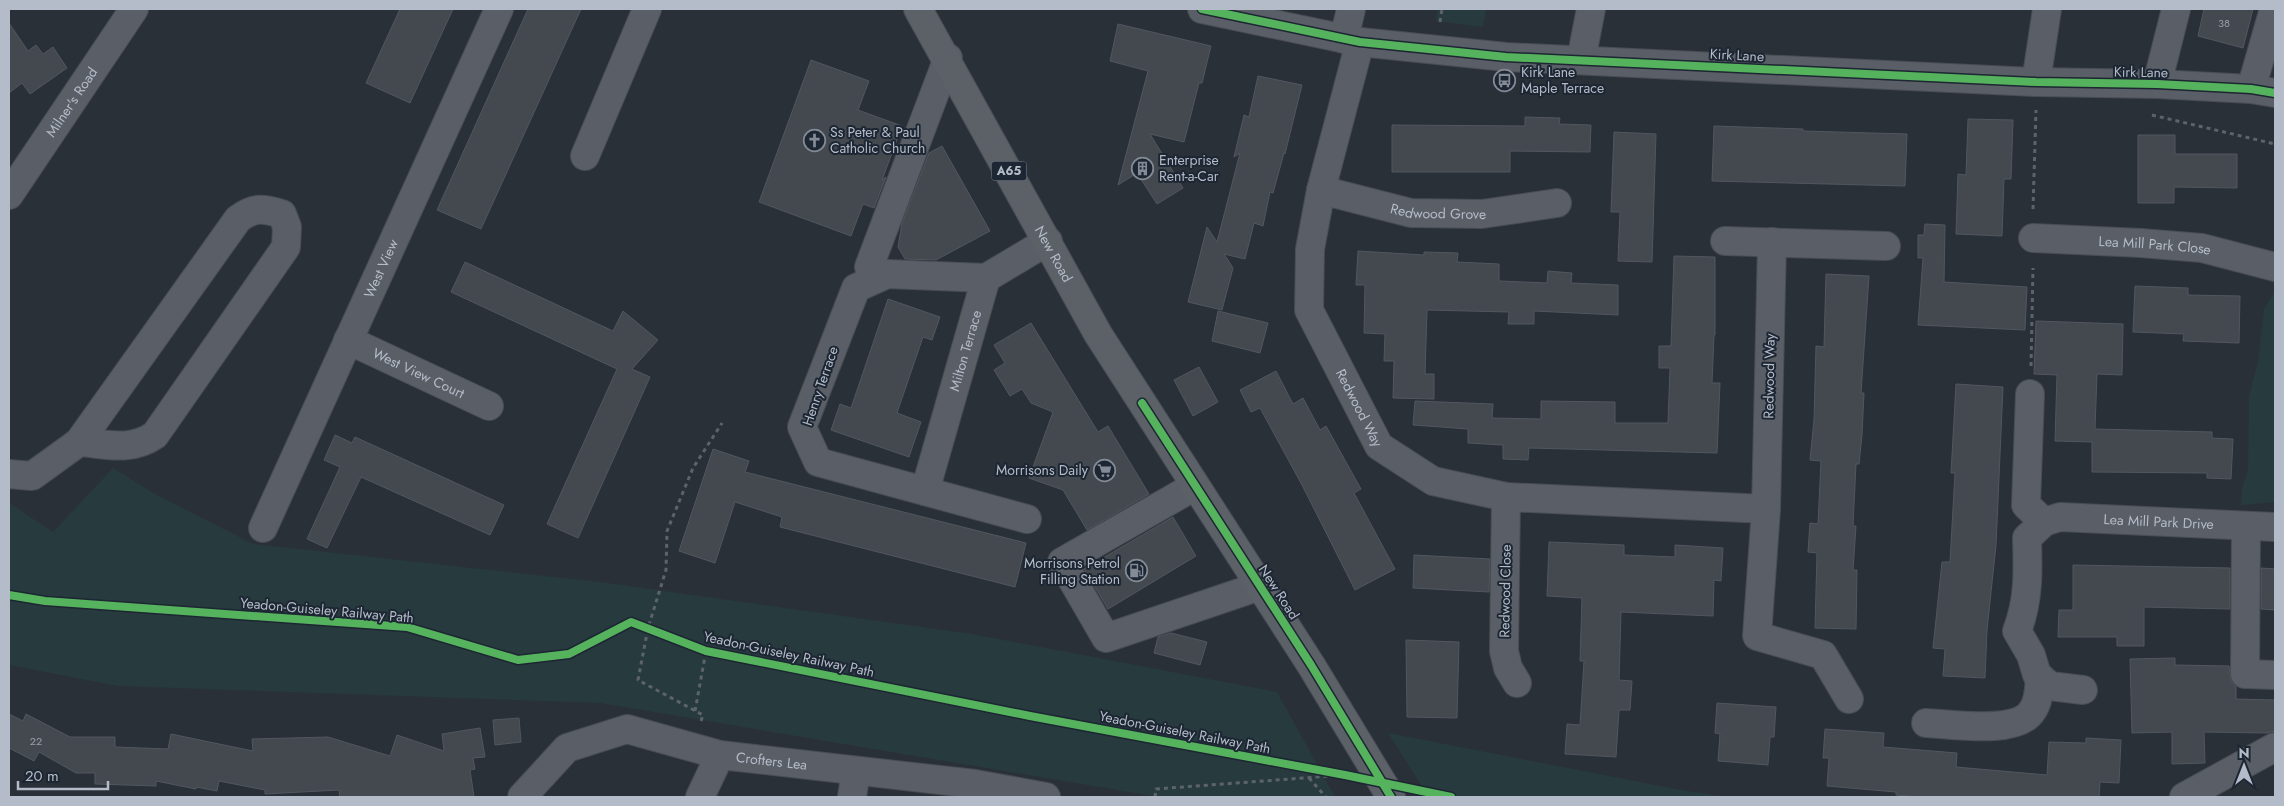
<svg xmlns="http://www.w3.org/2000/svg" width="2284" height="806" viewBox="0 0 2284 806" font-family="Jost,sans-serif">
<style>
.green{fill:#273a3e}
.building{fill:#444950;stroke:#52575f}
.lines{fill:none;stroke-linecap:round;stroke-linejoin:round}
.minor-casing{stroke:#484c53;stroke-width:30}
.major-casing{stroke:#484c55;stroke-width:30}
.path{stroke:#5d636a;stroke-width:3;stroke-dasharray:4 4;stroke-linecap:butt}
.minor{stroke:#5a5e66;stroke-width:28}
.major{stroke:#5c6168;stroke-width:28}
.cycleway-casing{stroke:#1d2633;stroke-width:11}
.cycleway{stroke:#56b35d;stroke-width:8}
.labels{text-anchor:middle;stroke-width:4;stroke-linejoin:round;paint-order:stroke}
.number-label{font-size:11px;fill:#989fab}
.shield{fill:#1d2633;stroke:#878f9c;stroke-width:1}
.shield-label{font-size:12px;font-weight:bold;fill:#b4bcc9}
.street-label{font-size:14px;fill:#b4bcc9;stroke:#1d2633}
.poi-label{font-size:14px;fill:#b4bcc9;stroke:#1d2633;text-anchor:start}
</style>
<rect width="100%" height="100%" fill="#2a3038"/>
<g class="green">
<path d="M1438,9H1486L1483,27L1436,21Z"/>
<path d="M2275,291V502L2241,505L2242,488L2248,470L2249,396L2258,362L2264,309Z"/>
<path d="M113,468L155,494L253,544L600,582L972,634L1277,692L1335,797H1159L600,703L118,686L9,665V503L53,532Z"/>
<path d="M1388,733L1681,790L1728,797H1429Z"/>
</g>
<g class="building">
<path d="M400,9H453L410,103L366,83Z"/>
<path d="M528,9H581L481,229L437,210Z"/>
<path d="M2204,9H2253L2243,48L2198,36Z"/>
<path d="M9,23L28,51L36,45L43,54L53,47L67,68L30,94L22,83L9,93Z"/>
<path d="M1118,24L1211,46L1202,83H1199L1184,142L1150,134L1183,188L1157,204L1137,173L1118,185L1148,71L1110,61Z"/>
<path d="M811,60L869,81L858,110L902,126L882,180L886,177L874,208L863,204L851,236L759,202Z"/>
<path d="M1258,76L1302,85L1285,154L1284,153L1273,193L1270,192L1263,226L1254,223L1245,259L1224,254L1233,268L1222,310L1188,302L1207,227L1217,242L1240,153L1234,157L1244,115L1249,117Z"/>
<path d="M1525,117L1560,118L1559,124L1591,125L1590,152L1510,151V172H1392V125L1525,126Z"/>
<path d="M1968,119L2013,120L2011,179H2004L2002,236L1956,234L1958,174L1966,175Z"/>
<path d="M1714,126L1803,129V131L1907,134L1905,186L1712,181Z"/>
<path d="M1614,132L1656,134L1652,262L1618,261L1620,212H1611Z"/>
<path d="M2138,135H2175V154H2237V188L2174,187V203H2138Z"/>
<path d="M942,146L990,231L936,260L905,259L898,247L902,223L929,153Z"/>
<path d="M1925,224L1945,225L1944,282L2027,287L2025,330L1918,325L1923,258H1918V235H1924Z"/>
<path d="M1358,251L1424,255V252L1458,253L1457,262L1499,264V281L1547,283L1548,271L1572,273L1571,283L1618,285V315L1534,311V324H1508L1509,312L1427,310L1425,374H1434V399L1393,398L1394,361H1384L1385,334L1364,333L1365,285H1356Z"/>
<path d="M1674,256L1715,257V335H1714L1712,383H1720L1717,453L1529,448L1528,460L1503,459V445L1468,443V429L1413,425L1415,401L1493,404L1492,418L1541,419V401L1615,402V423H1668L1670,368H1659V346H1671Z"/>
<path d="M465,262L613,331L623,311L658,340L632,369L650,377L578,538L547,524L617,369L451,292Z"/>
<path d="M1826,274L1869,276L1861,393H1864L1862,435L1859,464H1856L1853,526H1856L1853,570H1857L1856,629L1815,628L1817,553L1808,552L1810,523L1818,524L1821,461L1810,460L1814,420L1816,346L1824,347Z"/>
<path d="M2135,286L2188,288V295L2240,296L2239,343L2183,341L2184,334L2133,332Z"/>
<path d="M888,299L940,317L932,340L923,337L897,413L921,422L909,457L831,430L840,404L851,408Z"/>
<path d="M1218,311L1268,323L1260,353L1212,341Z"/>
<path d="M2036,321L2123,324L2122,375L2097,374L2095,429L2212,432V438L2233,439L2231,479L2207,478V473L2092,472V442L2055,441L2057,375L2034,374Z"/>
<path d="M1031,323L1098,432L1108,426L1149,494L1087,530L1063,490L1029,478L1053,412L1031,403L1022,389L1010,396L994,370L1005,363L994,345Z"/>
<path d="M1199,367L1218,402L1193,416L1174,380Z"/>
<path d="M1276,371L1293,404L1303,398L1320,430L1326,426L1361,489L1354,493L1395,569L1355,590L1302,485L1260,408L1251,412L1240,390Z"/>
<path d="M1956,384L2003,387L1996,545L1987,630L1985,678L1943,676L1945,649L1933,648L1942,562H1950L1955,473H1951Z"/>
<path d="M335,435L352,443L355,437L504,505L490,535L361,477L327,548L307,539L340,467L324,460Z"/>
<path d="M713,449L749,461L745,472L1026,543L1015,587L780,527L782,517L735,502L715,563L679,551Z"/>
<path d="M1173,517L1196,556L1108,609L1084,569Z"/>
<path d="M1549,542L1624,545V555L1675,557V545L1723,548L1721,581L1714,580L1713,616L1621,612L1619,680L1632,681L1630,710H1619L1616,757L1565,754L1567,724L1580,725L1584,661H1580L1582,598L1547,596Z"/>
<path d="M1414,555L1490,559L1489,592L1413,588Z"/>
<path d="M2073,565L2230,568V609L2144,607V646H2117V637H2058L2059,610H2073Z"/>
<path d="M2261,568L2275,569V610L2261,609Z"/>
<path d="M1171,633L1207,642L1200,665L1154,653L1158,637Z"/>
<path d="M1406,640L1459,642L1457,718L1407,717Z"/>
<path d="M2175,658V665L2229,666L2231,681L2236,687V699L2275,700V731L2267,733L2204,732L2205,763L2172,764V732L2132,733L2130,659Z"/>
<path d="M1717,703L1776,707L1774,737H1770L1768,765L1718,761L1720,734L1715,733Z"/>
<path d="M9,714L23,721L26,714L70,737H115V747L168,749L171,734L253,751L252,739L328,737L390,756L397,735L444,751L442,734L480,728L485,757L473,758L475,769L470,770L474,797H340L339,790L265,794V790L219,781L217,791L196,787V789L156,781V786L95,784V773H76L39,752L34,761L9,748Z"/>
<path d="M519,718L521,742L495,745L493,720Z"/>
<path d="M1825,729L1884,733L1883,747L1957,753L1956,767L2047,775L2049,742L2086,743V738L2121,740L2119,783L2100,782L2099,797H1920L1896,795V792L1827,786L1829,758H1823Z"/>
</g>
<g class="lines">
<defs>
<g id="minor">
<path d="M1202,9L1360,42L1506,57L2036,82L2157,84L2251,89L2275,93"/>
<path d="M1344,39L1351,9"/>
<path id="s1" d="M1360,42L1321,190L1310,249L1309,310L1379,446L1433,481L1506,497L1766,509"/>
<path d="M1581,60L1591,9"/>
<path d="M2036,82L2047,9"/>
<path d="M2157,84L2176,9"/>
<path d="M2251,89L2274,9"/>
<path d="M585,156L647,9"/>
<path id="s2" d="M1321,190L1411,213L1482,214L1557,203"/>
<path id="s3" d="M9,195L134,9"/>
<path id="s4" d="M2033,238L2141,243L2202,248L2275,267"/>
<path d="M1725,241L1886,246"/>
<path d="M1772,242L1766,509L1757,636L1823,655L1849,699"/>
<path d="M869,267L948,58"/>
<path d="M986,278L887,274L856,288L802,427L818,462L1027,519"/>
<path id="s5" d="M348,340L489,406"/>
<path d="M2030,394L2026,505L2044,522"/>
<path d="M9,474L32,476L79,442L238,219C254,207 263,208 282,214L287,227L286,247L155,435C130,452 107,444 79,442"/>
<path d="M1195,486L1062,562L1106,638L1260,586"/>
<path id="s6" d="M925,491L986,278L1048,241"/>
<path d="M1506,497L1504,651L1508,668L1517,683"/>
<path d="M2246,526L2245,674L2275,675"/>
<path id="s7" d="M263,528L499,9"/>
<path id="s8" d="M2083,690L2050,686L2037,675L2031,655L2017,631C2029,600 2028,571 2027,538L2044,522L2060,517L2275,527"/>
<path d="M1926,723C1952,724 2017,735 2032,711C2039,702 2039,689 2040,677"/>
<path id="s9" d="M522,797L567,748L627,729L720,755L975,784L1046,797"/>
<path d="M700,797L720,755"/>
<path d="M852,797L856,771"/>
<path d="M2184,797L2275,747"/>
</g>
<g id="major">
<path id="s10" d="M918,9L1098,334L1311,665L1391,797"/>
</g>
</defs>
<use href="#minor" class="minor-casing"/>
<use href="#major" class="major-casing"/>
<g class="path">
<path d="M1440,22L1442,9"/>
<path d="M2152,115L2275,144"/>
<path d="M2033,209L2036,110"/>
<path d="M2031,366L2033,268"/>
<path d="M695,711L706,651"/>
<path d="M701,721L703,715L638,680L648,628L666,570L667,531L693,468L722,423"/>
<path d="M1309,778L1326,797"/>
<path d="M1155,797L1156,789L1344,775"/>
</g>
<use href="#minor" class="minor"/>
<use href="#major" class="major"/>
<defs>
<g id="cycleway">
<path d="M1202,9L1360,42L1506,57L2036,82L2157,84L2251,89L2275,93"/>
<path d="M1142,403L1311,665L1391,797"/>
<path d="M9,595L45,601L407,627L518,660L569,654L631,622L706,651L1030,716L1345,775L1451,797"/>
</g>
</defs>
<use href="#cycleway" class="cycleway-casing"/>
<use href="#cycleway" class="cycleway"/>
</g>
<defs>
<symbol id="bus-ring" viewBox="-11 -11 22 22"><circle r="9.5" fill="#1d2633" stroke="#848b96" stroke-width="1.5"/><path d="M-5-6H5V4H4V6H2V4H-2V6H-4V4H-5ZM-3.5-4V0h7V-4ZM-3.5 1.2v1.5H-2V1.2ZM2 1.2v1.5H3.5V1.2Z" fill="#848b96"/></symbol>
<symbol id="church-ring" viewBox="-11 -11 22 22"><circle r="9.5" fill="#1d2633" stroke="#848b96" stroke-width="1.5"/><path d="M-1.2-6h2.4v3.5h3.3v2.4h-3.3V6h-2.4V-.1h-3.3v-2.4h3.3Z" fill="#848b96"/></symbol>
<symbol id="building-ring" viewBox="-11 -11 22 22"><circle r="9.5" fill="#1d2633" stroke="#848b96" stroke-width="1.5"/><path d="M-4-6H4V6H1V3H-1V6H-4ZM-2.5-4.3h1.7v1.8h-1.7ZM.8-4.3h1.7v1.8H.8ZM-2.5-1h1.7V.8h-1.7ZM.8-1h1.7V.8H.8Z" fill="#848b96"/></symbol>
<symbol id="supermarket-ring" viewBox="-11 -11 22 22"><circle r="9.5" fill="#1d2633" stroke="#848b96" stroke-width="1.5"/><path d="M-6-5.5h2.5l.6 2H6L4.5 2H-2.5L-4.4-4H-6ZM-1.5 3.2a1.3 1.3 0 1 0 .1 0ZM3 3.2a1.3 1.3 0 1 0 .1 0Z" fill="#848b96"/></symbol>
<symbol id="fuel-ring" viewBox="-11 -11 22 22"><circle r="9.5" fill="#1d2633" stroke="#848b96" stroke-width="1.5"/><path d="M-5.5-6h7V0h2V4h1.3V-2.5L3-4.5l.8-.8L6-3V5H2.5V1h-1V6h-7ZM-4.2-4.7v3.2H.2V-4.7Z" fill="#848b96"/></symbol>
</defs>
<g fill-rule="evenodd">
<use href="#bus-ring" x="1492" y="68" width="25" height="25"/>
<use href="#church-ring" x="802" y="128" width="25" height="25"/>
<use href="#building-ring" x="1130" y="156" width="25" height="25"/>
<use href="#supermarket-ring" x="1092" y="458" width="25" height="25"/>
<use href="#fuel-ring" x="1124" y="558" width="25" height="25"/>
</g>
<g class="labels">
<g class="number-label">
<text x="2224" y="27">38</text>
<text x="36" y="745">22</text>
</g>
<rect class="shield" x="991.5" y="161.5" width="35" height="19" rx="4"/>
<g class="shield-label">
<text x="1009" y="175">A65</text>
</g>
<g class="street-label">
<text transform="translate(1737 55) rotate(3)" y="5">Kirk Lane</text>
<text transform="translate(2141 72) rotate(1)" y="5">Kirk Lane</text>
<text dy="5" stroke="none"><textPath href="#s3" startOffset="112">Milner's Road</textPath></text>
<text dy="5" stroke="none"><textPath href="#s2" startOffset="120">Redwood Grove</textPath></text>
<text dy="5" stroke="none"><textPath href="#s4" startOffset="122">Lea Mill Park Close</textPath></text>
<text dy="5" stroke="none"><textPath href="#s10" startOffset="280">New Road</textPath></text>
<text dy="5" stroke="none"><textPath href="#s7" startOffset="285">West View</textPath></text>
<text dy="5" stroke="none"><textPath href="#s6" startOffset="146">Milton Terrace</textPath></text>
<text dy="5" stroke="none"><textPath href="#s5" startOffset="78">West View Court</textPath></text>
<text transform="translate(1769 376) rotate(-89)" y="5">Redwood Way</text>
<text transform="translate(820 386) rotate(-71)" y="5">Henry Terrace</text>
<text dy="5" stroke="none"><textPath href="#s1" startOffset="384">Redwood Way</textPath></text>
<text dy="5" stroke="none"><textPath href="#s8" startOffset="332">Lea Mill Park Drive</textPath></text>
<text transform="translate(1505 591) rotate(-89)" y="5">Redwood Close</text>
<text transform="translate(1279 592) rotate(57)" y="5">New Road</text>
<text transform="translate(327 610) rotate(5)" y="5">Yeadon-Guiseley Railway Path</text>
<text transform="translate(789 654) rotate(12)" y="5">Yeadon-Guiseley Railway Path</text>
<text transform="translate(1185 732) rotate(11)" y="5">Yeadon-Guiseley Railway Path</text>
<text dy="5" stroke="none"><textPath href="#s9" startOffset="278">Crofters Lea</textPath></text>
</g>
<g class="poi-label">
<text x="1521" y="77">Kirk Lane<tspan x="1521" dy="16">Maple Terrace</tspan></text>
<text x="830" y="137">Ss Peter &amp; Paul<tspan x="830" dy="16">Catholic Church</tspan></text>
<text x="1159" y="165">Enterprise<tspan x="1159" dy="16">Rent-a-Car</tspan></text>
<text x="1088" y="475" text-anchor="end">Morrisons Daily</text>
<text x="1120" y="568" text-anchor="end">Morrisons Petrol<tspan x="1120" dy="16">Filling Station</tspan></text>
</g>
</g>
<rect width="2284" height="806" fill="none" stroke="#b4bcc9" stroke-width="20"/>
<g transform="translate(2244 766)" stroke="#1d2633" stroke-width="4" paint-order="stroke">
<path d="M0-4L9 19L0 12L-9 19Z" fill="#b4bcc9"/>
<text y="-8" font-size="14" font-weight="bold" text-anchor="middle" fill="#b4bcc9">N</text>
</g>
<path d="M18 781v8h90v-8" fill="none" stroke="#b4bcc9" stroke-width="2.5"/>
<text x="25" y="781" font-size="15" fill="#b4bcc9" stroke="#1d2633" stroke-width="4" paint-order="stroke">20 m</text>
</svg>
